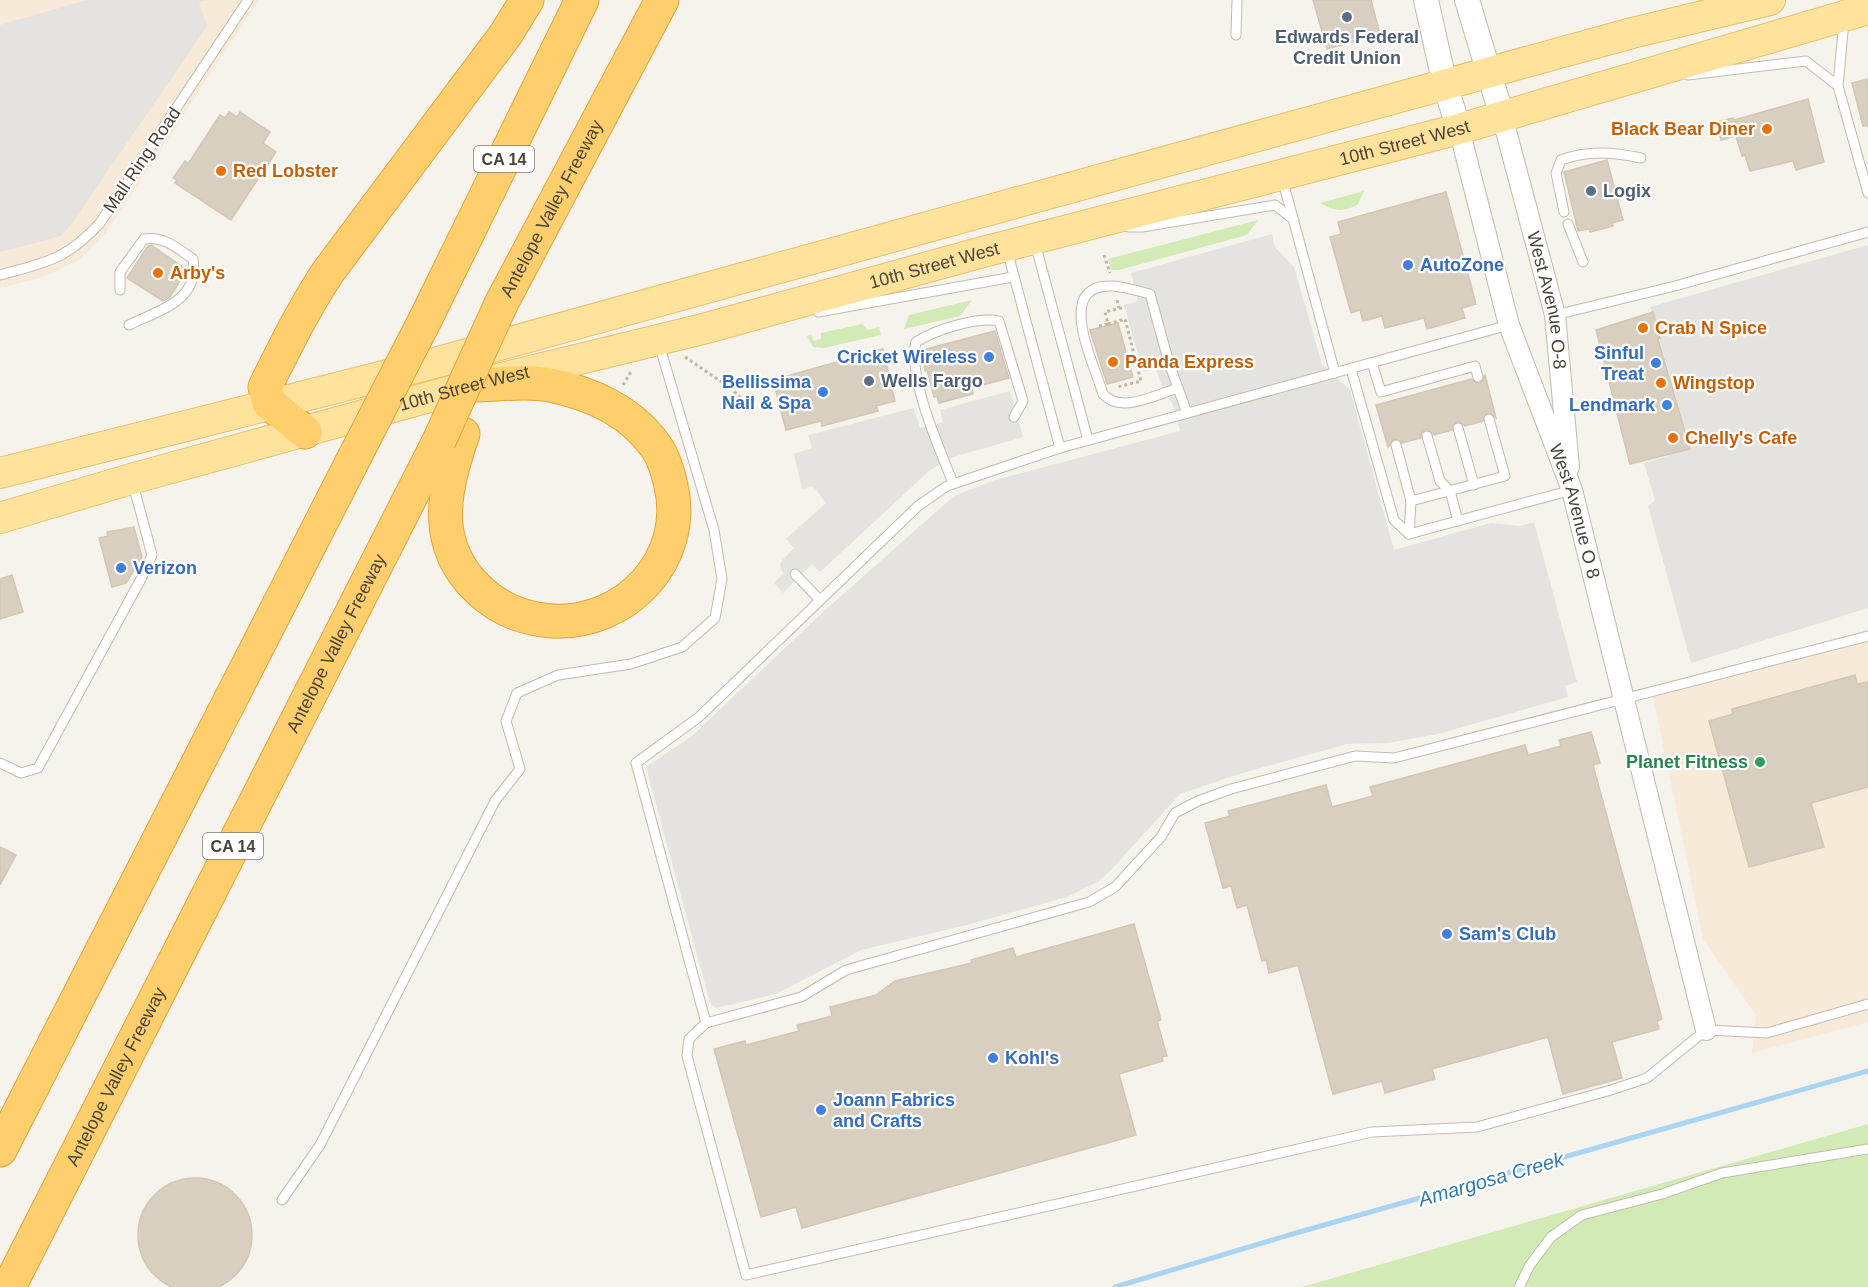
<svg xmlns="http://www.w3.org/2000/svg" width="1868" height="1287" viewBox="0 0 1868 1287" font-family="Helvetica,sans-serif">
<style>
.commercial{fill:#f7ead8}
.green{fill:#d2eab5}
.parking{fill:#e5e3e0}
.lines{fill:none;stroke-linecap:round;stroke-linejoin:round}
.stream{stroke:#a9d4f2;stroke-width:5}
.building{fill:#d8cfc1;stroke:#d3c7b4;stroke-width:1.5}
.service-casing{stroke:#c2bbae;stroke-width:11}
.minor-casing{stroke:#c2bbae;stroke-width:22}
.tertiary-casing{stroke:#c2bbae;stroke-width:26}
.primary-casing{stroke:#e6c16a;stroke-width:32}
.motorway-casing{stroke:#e0a43c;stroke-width:35}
.path{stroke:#c4b79f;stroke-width:3;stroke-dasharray:3 3;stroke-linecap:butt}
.service{stroke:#fff;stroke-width:9}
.minor{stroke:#fff;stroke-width:20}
.tertiary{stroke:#fff;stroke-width:24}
.primary{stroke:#ffe39c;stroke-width:30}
.motorway{stroke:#ffcf6e;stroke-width:33}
.motorway-bridge-casing{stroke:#e0a43c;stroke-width:35;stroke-linecap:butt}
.motorway-bridge{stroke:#ffcf6e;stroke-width:33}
.service-dot{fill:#5c6f8a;stroke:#fff;stroke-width:2}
.food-dot{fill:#e8710a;stroke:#fff;stroke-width:2}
.shop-dot{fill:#3f7fe0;stroke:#fff;stroke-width:2}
.leisure-dot{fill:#2e9e5b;stroke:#fff;stroke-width:2}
.labels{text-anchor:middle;stroke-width:4.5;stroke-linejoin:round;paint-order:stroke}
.shield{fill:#fff;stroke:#817c74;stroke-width:1.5}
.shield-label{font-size:16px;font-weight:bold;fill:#4b4439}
.service-label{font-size:18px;font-weight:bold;fill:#4e5e75;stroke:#fff;text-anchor:start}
.food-label{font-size:18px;font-weight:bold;fill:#c56008;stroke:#fff;text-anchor:start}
.street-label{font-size:18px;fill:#4b4439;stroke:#fff}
.shop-label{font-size:18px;font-weight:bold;fill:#366cbe;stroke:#fff;text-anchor:start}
.leisure-label{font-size:18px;font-weight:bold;fill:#27864d;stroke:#fff;text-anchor:end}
.water-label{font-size:20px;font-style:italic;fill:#2e7ab2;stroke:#fff}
</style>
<rect width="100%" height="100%" fill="#f6f3ec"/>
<g class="commercial">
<path d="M0,0H259L106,233L78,261L40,278L0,288Z"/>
<path d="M1868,637V1022L1752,1053L1756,1015L1703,939L1653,696Z"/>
</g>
<g class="green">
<path d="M1364,191L1358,204C1344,213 1334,211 1320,203Z"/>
<path d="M1258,220L1247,235L1119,270H1111L1108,259Z"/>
<path d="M972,300L960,316L904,329L909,315Z"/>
<path d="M862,324L868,330L879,327L881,335L824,348L813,347L807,336L811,335L814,341L821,339V333Z"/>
<path d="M1868,1124V1287H1302Z"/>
</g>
<g class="parking">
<path d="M87,0H206L199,2L207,26L73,222L61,236L0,252V25Z"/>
<path d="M1272,234L1275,247L1294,267L1322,364L1350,390L1394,550L1491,523L1521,526L1534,522L1577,682L1565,686L1568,697L1438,734L1388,743L1347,744L1239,774L1180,794L1112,869L1099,881L1067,897L967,925L861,950L776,994L716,1008L710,1003L646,767L692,736L823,612L954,496L995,480L1180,431L1173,405L1162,387L1156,369L1143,372L1124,305L1138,301L1131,273Z"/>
<path d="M1868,245V608L1691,663L1648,506L1655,500L1644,463L1691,449L1650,307Z"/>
<path d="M1010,391L1023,437L953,457L929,471L820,572L812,564L783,593L774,583L783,574L780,564L784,558L794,548L786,539L826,503L813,486L802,489L794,454L812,448L808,435L914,408L920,428L943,422L940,410Z"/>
</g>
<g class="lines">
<path class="stream" d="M1115,1287L1296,1233L1868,1071"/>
</g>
<g class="building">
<path d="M1313,0H1371L1380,34L1327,49Z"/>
<path d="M1868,79V126H1863L1852,83Z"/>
<path d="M1808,99L1824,162L1796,170L1793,161L1750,171L1745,155L1742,156L1736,136L1721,140L1716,122L1733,118L1734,120Z"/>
<path d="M229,112L237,117L240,112L270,132L263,143L276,152L231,220L175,183L177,180L173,178L185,161L188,164L220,115L225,118Z"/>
<path d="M1607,160L1623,220L1612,223L1613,226L1590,232L1589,229L1578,231L1564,172Z"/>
<path d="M1446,192L1476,304L1462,308L1465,318L1427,329L1424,318L1385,328L1382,316L1363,321L1360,310L1351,313L1330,237L1341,234L1338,222Z"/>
<path d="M151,245L187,270L170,297L163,301L127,278L148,246Z"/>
<path d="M1653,312L1660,338L1658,339L1690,449L1630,464L1596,330Z"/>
<path d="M1118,323L1133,377L1107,384L1090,330Z"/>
<path d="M995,331L1009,378L972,388L973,394L939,403L937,396L934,397L927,370L925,371L922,350Z"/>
<path d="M883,349L895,401L876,406L878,411L822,426L821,421L786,430L773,380Z"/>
<path d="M1485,375L1496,418L1487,413L1483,421L1465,426L1460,422H1456L1452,430L1434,435L1426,429L1422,432L1421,438L1402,443L1394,439L1388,447L1376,405L1471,379L1479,384Z"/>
<path d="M134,527L142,557L126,583L112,587L99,538L108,536L107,532Z"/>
<path d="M12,575L23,612L0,619V579Z"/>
<path d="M1855,675L1857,684L1868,682V787L1811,803L1824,847L1749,867L1709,721L1733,714L1732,709Z"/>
<path d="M1591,732L1600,763L1593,765L1662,1019L1657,1021L1659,1029L1612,1042L1622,1078L1563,1094L1548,1037L1432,1069L1435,1079L1385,1093L1382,1081L1333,1094L1298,965L1269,973L1266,960L1262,961L1247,905L1237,908L1231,886L1223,888L1205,823L1230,816L1228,811L1326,785L1332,807L1373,796L1370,787L1525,745L1528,755L1561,746L1559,740Z"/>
<path d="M0,847L16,855L0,885Z"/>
<path d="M1134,924L1161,1020L1157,1021L1167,1056L1162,1057L1163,1061L1119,1074L1136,1135L802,1228L796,1207L761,1217L714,1049L745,1041L746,1045L799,1031L797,1025L832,1016L830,1007L876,995L895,981L972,963L971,960L1013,948L1016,957Z"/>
<circle cx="195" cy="1235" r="57"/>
</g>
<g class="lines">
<defs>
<g id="service">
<path d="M1844,20L1838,86L1868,193"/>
<path d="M1236,35L1237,0"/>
<path d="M1688,75L1806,61L1838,86"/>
<path d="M1282,178L1335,373"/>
<path d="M1564,212L1556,173L1561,160C1588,150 1613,152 1641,158"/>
<path d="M1568,224L1583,262"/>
<path d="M1129,227H1142L1275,205L1294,220"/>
<path d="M1035,243L1088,440"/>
<path d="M1007,250L1060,448"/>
<path d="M0,275C47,262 66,260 100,223L248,0"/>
<path d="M120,290V272L144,239C164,236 177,248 193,259C200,301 159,310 129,325"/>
<path d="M818,312L1013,277"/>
<path d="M1555,315L1675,286L1868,232"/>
<path d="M1509,325L1060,448L947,486L918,506L699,717L636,763L706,1023L801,997L846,970L1089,902L1115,887L1161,837L1175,813L1198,801L1231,789L1355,756L1394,758L1868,636"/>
<path d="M1372,363L1381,392L1475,366L1478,377"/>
<path d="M1351,369L1394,520L1409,534"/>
<path d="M1178,388C1155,395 1121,414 1103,394C1094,363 1053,283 1113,286C1125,287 1138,291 1150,294L1169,363L1187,413"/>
<path d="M1458,428L1474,485"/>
<path d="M1427,436L1440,481L1450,491L1458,521"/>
<path d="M1396,445L1411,501L1409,534"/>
<path d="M953,483C940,450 907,376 916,342C935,330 978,316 999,321L1023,401L1014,417"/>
<path d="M1411,501L1505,476L1489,419"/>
<path d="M1409,534L1572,490"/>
<path d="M795,574L820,600"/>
<path d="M0,763L21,773L38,768L142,577L152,555L133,484"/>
<path d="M706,1023L689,1039L687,1056L746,1275L1372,1132L1477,1127L1611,1090L1647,1078L1706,1030L1767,1033L1868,1004"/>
<path d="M282,1200L320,1145L495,801L520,769L506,721L517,693L558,675L631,664L682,647L715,618L722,579L714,530L662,354"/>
<path d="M1519,1287L1530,1265L1551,1237L1582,1215L1662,1194L1722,1173L1868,1149"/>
</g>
<g id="minor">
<path id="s1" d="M1502,116L1555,315L1569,467"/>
<path id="s2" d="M1459,129L1509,325L1572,490L1706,1030"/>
</g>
<g id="tertiary">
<path d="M1426,0L1445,85L1459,129"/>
<path d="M1467,0L1502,116"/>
</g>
<g id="primary">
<path d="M0,473L427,365L1632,33L1770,0"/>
<path id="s3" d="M0,518L131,479L473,385L703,329L979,253L1459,129L1868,9"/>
</g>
<g id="motorway">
<path id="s4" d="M501,304L662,0"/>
<path d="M426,318L582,0"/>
<path d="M305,432L269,403L265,387C285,347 304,308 328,272L506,34L527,0"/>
<path d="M463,434C443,490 431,545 479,590C500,610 524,619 552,621C626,625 688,559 671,486C668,472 663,455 654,444C630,411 590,393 550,385C526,380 497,385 473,385"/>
<path d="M0,1150L351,464"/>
<path id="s5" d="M9,1287L439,441"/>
</g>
</defs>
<use href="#service" class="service-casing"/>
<use href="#minor" class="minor-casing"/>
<use href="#tertiary" class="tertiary-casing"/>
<use href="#primary" class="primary-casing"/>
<use href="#motorway" class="motorway-casing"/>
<g class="path">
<path d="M1104,255L1110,273"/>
<path d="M1117,300L1119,308"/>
<path d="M1108,324L1125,319L1141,381L1117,387"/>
<path d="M1099,326L1108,324L1105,312L1125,307"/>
<path d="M685,357L729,387L750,406"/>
<path d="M623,385L632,370"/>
</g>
<use href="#service" class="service"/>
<use href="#minor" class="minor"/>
<use href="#tertiary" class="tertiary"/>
<use href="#primary" class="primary"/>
<use href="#motorway" class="motorway"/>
<defs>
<g id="motorway-bridge">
<path d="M439,441L501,304"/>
<path d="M351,464L426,318"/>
</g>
</defs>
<use href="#motorway-bridge" class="motorway-bridge-casing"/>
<use href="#motorway-bridge" class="motorway-bridge"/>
</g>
<g class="service-dot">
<circle cx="1347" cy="17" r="6"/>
<circle cx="1591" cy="191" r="6"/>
<circle cx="869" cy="381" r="6"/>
</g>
<g class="food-dot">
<circle cx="1767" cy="129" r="6"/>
<circle cx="221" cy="171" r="6"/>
<circle cx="158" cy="273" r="6"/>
<circle cx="1643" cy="328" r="6"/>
<circle cx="1113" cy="362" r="6"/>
<circle cx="1661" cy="383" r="6"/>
<circle cx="1673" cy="438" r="6"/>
</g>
<g class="shop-dot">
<circle cx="1408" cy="265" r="6"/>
<circle cx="989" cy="357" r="6"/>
<circle cx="1656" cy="363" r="6"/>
<circle cx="823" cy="392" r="6"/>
<circle cx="1667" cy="405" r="6"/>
<circle cx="121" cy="568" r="6"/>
<circle cx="1447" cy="934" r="6"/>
<circle cx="993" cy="1058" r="6"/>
<circle cx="821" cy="1110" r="6"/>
</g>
<circle class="leisure-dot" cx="1760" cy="762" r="6"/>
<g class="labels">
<g class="shield">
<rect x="474" y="146" width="60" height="26" rx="4.5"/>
<rect x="203" y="833" width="60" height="26" rx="4.5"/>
</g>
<g class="shield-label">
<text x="504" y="165">CA 14</text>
<text x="233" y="852">CA 14</text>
</g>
<g class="service-label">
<text x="1347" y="43" text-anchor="middle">Edwards Federal<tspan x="1347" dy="21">Credit Union</tspan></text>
<text x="1603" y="197">Logix</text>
<text x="881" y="387">Wells Fargo</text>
</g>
<g class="food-label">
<text x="1755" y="135" text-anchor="end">Black Bear Diner</text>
<text x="233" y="177">Red Lobster</text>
<text x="170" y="279">Arby's</text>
<text x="1655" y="334">Crab N Spice</text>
<text x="1125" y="368">Panda Express</text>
<text x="1673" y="389">Wingstop</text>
<text x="1685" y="444">Chelly's Cafe</text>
</g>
<g class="street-label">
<text dy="6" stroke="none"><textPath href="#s3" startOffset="1454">10th Street West</textPath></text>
<text transform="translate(142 160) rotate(-56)" y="6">Mall Ring Road</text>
<text dy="6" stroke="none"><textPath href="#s4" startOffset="108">Antelope Valley Freeway</textPath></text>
<text dy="6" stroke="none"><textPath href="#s3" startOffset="968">10th Street West</textPath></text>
<text dy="6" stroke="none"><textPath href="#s1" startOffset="190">West Avenue O-8</textPath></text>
<text dy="6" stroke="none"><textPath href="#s3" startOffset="482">10th Street West</textPath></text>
<text dy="6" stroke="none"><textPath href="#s2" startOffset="400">West Avenue O 8</textPath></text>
<text dy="6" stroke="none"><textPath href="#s5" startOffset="722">Antelope Valley Freeway</textPath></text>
<text dy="6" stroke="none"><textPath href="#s5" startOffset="236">Antelope Valley Freeway</textPath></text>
</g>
<g class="shop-label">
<text x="1420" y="271">AutoZone</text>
<text x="1644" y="359" text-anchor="end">Sinful<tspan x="1644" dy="21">Treat</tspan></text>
<text x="977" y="363" text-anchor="end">Cricket Wireless</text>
<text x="811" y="388" text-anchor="end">Bellissima<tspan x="811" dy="21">Nail &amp; Spa</tspan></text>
<text x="1655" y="411" text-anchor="end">Lendmark</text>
<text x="133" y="574">Verizon</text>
<text x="1459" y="940">Sam's Club</text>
<text x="1005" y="1064">Kohl's</text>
<text x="833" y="1106">Joann Fabrics<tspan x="833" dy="21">and Crafts</tspan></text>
</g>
<g class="leisure-label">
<text x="1748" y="768">Planet Fitness</text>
</g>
<g class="water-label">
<text transform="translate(1491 1179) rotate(-16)" y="7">Amargosa Creek</text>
</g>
</g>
</svg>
